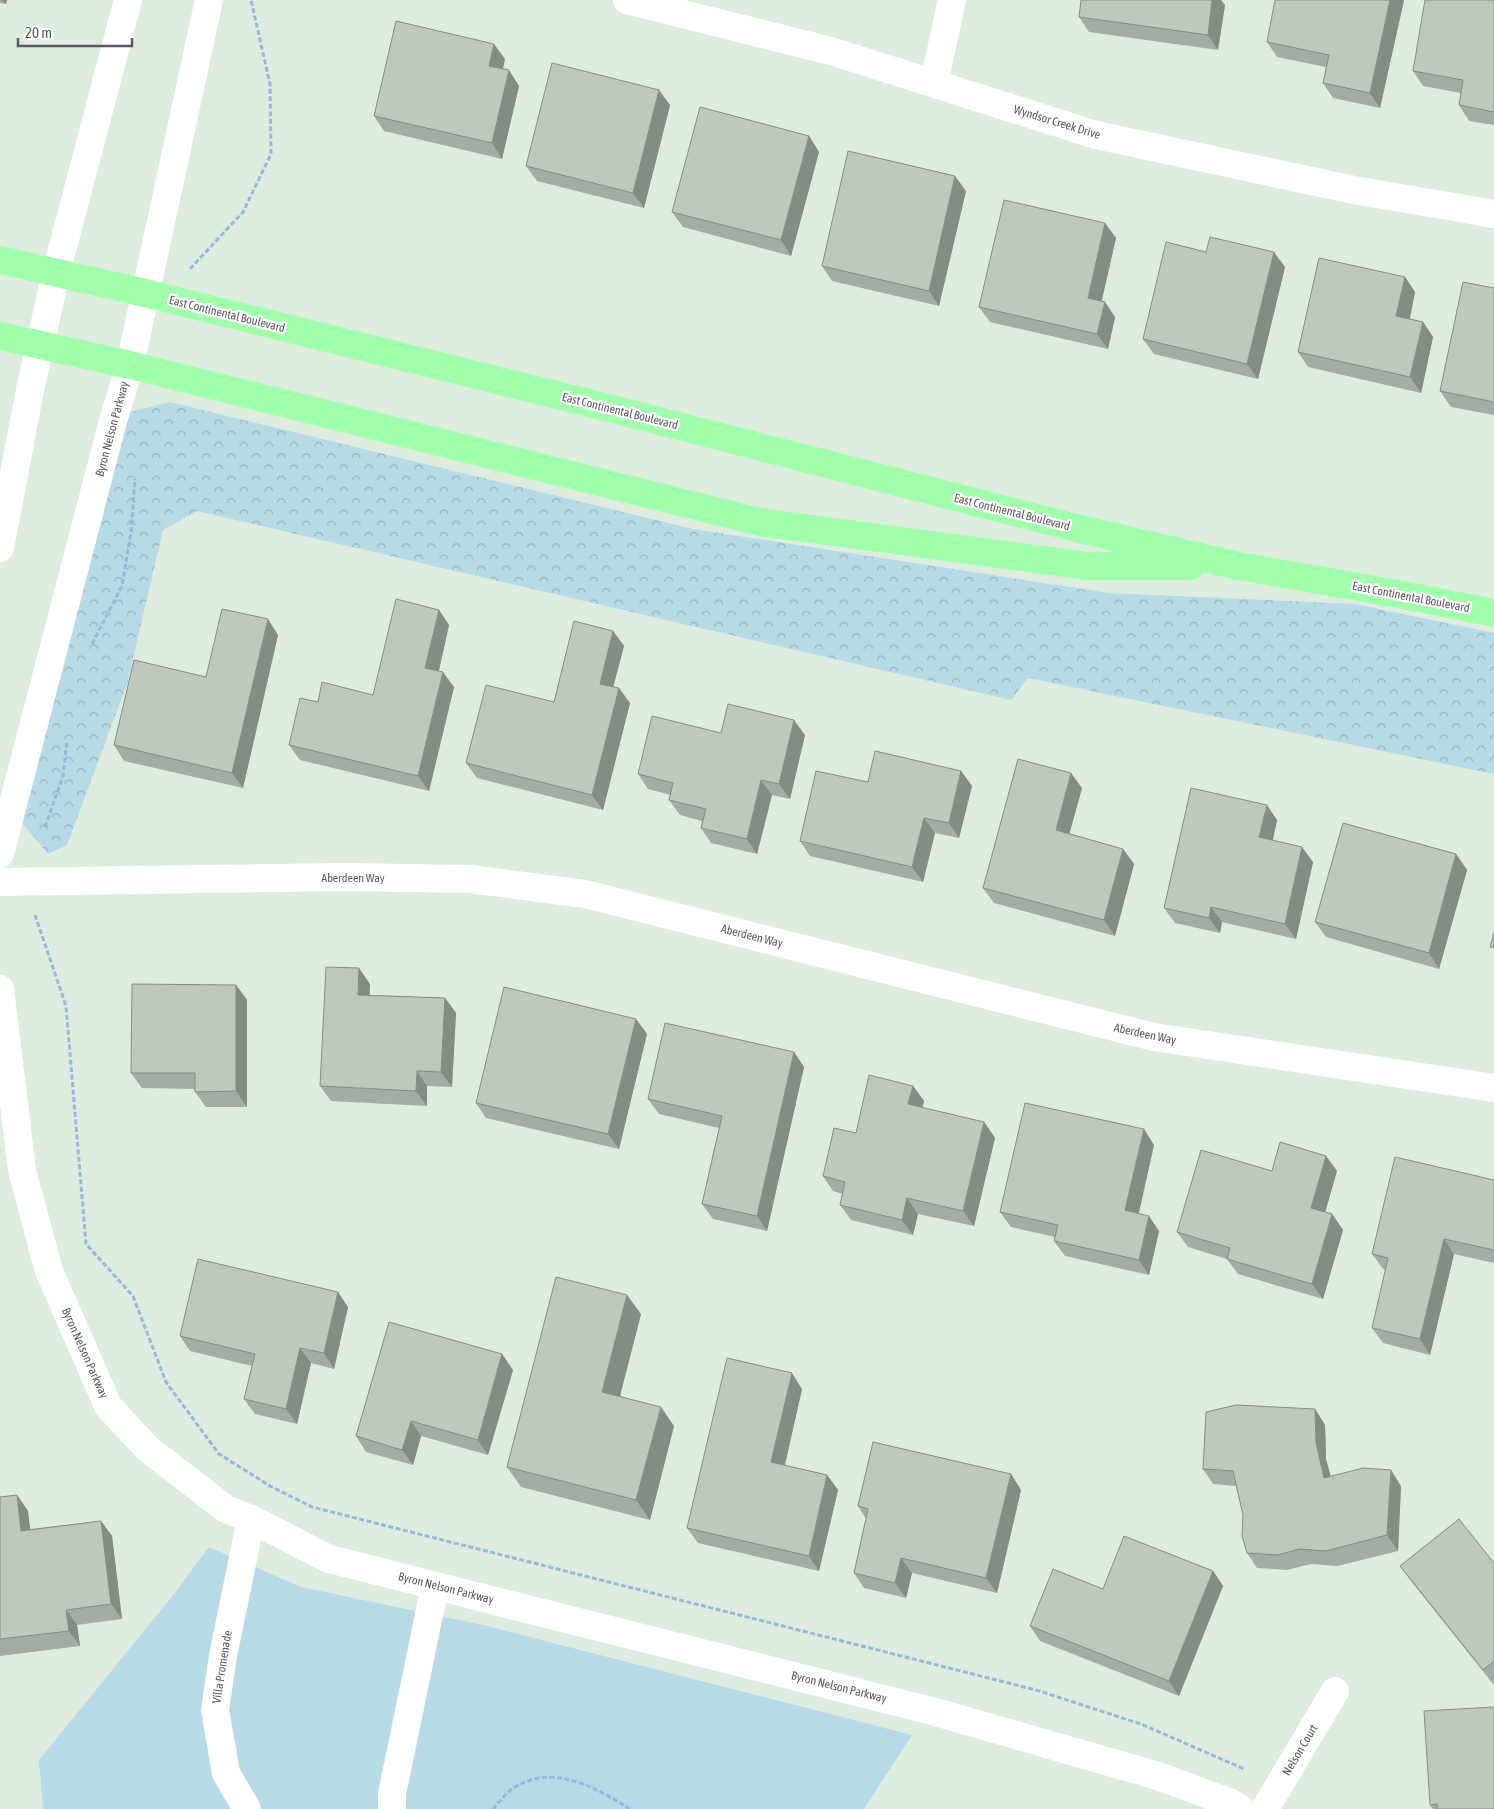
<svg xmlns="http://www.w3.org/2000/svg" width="1494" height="1809" viewBox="0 0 1494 1809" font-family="'Asap Condensed',sans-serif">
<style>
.green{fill:#b7dae7}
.park{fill:url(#park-crowns)}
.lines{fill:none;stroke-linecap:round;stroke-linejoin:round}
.path{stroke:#99b7da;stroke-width:3;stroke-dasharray:5 2.5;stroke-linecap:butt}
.minor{stroke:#fff;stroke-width:28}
.major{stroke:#a0ffab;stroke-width:28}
.wall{fill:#a3ada3}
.shaded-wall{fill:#848d84}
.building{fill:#bdc9bd;stroke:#848d84}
.labels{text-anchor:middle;stroke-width:4.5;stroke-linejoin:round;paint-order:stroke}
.street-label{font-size:12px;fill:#5f5761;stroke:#fff}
</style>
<defs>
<pattern id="park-crowns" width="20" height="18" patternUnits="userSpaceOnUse" patternTransform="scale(1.25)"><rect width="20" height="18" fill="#b7dae7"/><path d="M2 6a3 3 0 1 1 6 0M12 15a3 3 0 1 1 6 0" fill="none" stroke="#98b4bf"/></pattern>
</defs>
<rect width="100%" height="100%" fill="#deecdf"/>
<path class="green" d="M209,1547L301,1587L483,1625L912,1735L864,1809H43L39,1760L174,1594Z"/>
<path class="park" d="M170,402L693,529L1109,593L1355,604L1494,633V774L1028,678L1011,700L197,511L163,530L127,684L67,845L48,854L22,823L126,413Z"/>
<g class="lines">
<g class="path">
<path d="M190,269L243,212L271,154L270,84L251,0"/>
<path d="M92,644L122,586L131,532L135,479"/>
<path d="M45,827L63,776L67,741"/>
<path d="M35,915L66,1006L86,1244L133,1296L166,1382L219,1454L270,1486L312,1507L1036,1690L1141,1724L1244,1769"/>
<path d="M493,1809C499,1803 505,1794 512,1789C551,1762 595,1787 630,1809"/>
</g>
<g class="minor">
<path d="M627,0L831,51L1096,135L1354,190L1494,214"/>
<path d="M934,83L952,0"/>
<path d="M0,548L30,390L56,273L128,0"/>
<path d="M0,854L113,421L130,365L209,0"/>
<path d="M0,882L345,877L470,879L585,894L1154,1037L1494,1088"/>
<path d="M0,989L22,1170L49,1271L108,1406L148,1449L226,1509L251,1519L329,1559L932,1711L1158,1776L1231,1803L1241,1809"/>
<path d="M247,1809L226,1773L215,1710L223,1656L251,1519"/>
<path d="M392,1809V1794L435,1586"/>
<path d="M1265,1809L1335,1691"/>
</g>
<g class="major">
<path d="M0,260L145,293L597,405L1080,529L1239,566L1409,596L1494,613"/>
<path d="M0,336L130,365L760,522L1088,566H1190"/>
</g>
</g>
<g class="wall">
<path d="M0,0H7L6,4L0,3Z"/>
<path d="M1081,0H1221L1225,5L1218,50L1089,32L1079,17Z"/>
<path d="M1404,0L1380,108L1333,98L1323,83L1326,67L1277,57L1267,42Z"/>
<path d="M1494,0V125L1469,121L1459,105L1461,93L1423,86L1413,71Z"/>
<path d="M505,59L503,69L519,86L502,159L384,131L374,116Z"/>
<path d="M670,105L644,208L537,181L526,166Z"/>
<path d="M809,136L819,152L791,256L683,227L672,212Z"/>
<path d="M966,191L939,306L832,281L822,266Z"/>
<path d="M1105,223L1116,238L1101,301L1105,302L1115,317L1108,349L990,322L979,307Z"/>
<path d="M1206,252L1285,267L1258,379L1154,354L1143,339Z"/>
<path d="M1405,277L1415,292L1410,319L1423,322L1433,337L1421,393L1308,367L1298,352Z"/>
<path d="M1494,288V415L1451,407L1440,391Z"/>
<path d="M449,625L439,671L454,687L429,791L300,760L289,745L318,702L373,695Z"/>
<path d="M613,631L624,646L613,687L630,703L603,810L477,778L466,763L554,702Z"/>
<path d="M278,635L243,788L124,761L114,745L206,677Z"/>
<path d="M721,733L805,735L790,799L772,795L757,854L711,843L701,828L702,821L680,815L669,800L671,795L648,789L638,774Z"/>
<path d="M961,771L972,786L959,838L935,833L923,882L810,856L800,841L868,782Z"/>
<path d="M1082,788L1069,834L1123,849L1134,864L1115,936L994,903L983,888Z"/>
<path d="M1277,820L1273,840L1313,862L1296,939L1222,922L1220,933L1175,923L1164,908Z"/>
<path d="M1456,854L1467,870L1439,969L1326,937L1315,922Z"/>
<path d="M370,984L369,995L445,998L456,1013L452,1087L427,1086V1106L331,1101L320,1086Z"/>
<path d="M236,985L247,1000V1107H206L195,1092V1089L142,1088L131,1073Z"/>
<path d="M636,1019L647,1034L619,1149L486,1118L476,1103Z"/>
<path d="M794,1052L804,1067L767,1231L713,1219L702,1204L719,1128L659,1114L648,1099Z"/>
<path d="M913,1086L924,1101L922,1108L984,1122L995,1138L974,1226L918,1214L913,1235L851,1220L840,1205L843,1194L833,1191L823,1176L856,1133Z"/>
<path d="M1154,1145L1138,1214L1159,1231L1149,1275L1065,1256L1054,1241L1055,1237L1011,1227L1000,1212Z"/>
<path d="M1326,1156L1337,1171L1325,1212L1332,1214L1343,1230L1323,1299L1238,1274L1227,1259L1188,1247L1177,1232L1272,1171Z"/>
<path d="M1494,1180V1263L1454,1254L1430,1355L1383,1343L1372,1328L1386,1270L1383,1269L1372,1254Z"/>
<path d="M348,1307L334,1369L311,1363L297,1424L255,1414L244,1399L252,1366L190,1351L180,1336Z"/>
<path d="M641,1314L620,1396L674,1426L650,1520L521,1487L507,1467Z"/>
<path d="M502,1354L513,1370L488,1455L421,1436L413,1465L366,1452L356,1436Z"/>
<path d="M802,1389L785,1465L827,1475L838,1490L819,1571L698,1543L687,1528Z"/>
<path d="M1315,1409L1325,1425L1326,1459L1331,1477L1401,1486L1398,1551L1337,1566L1311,1564L1287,1570L1257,1568L1247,1553L1243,1515L1236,1486L1213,1484L1203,1469Z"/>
<path d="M1011,1474L1021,1490L997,1593L912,1573L906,1598L864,1588L854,1573L866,1519L858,1506Z"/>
<path d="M17,1495L28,1511L30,1529L101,1521L112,1536L122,1619L77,1625L80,1646L0,1656V1497Z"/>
<path d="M1494,1563V1685L1411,1581L1400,1566Z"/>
<path d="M1213,1571L1223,1586L1179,1696L1040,1641L1030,1626L1103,1589Z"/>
<path d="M1494,1707V1809H1433L1430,1805Z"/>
</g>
<g class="shaded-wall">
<path d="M2,0H7L6,4Z"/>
<path d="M1212,0H1221L1225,5L1218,50L1208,35Z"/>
<path d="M1390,0H1404L1380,108L1370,93Z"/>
<path d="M494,44L505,59L500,81L489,66Z"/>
<path d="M509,70L519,86L502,159L492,143Z"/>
<path d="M659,90L670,105L644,208L633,193Z"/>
<path d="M809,136L819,152L791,256L781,240Z"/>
<path d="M955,176L966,191L939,306L929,291Z"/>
<path d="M1105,223L1116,238L1099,313L1088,298Z"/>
<path d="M1274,252L1285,267L1258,379L1247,364Z"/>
<path d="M1405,277L1415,292L1407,331L1396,316Z"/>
<path d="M1105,302L1115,317L1108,349L1097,334Z"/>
<path d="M1423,322L1433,337L1421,393L1410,377Z"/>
<path d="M439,610L449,625L436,683L425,668Z"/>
<path d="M268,619L278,635L243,788L232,773Z"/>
<path d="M613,631L624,646L610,699L600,684Z"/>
<path d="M443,672L454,687L429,791L418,776Z"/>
<path d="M619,688L630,703L603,810L592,795Z"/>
<path d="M794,720L805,735L790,799L779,784Z"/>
<path d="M961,771L972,786L959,838L949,823Z"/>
<path d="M1071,773L1082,788L1066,846L1056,830Z"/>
<path d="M761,780L772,795L757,854L747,839Z"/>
<path d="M1267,805L1277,820L1270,852L1259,837Z"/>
<path d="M924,818L935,833L923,882L912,867Z"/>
<path d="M1302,847L1313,862L1296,939L1285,924Z"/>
<path d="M1123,849L1134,864L1115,936L1104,920Z"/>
<path d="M1456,854L1467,870L1439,969L1429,953Z"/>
<path d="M1211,907L1222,922L1220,933L1209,918Z"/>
<path d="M359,968L370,984L369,1010L358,995Z"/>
<path d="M236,985L247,1000V1107L236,1091Z"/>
<path d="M445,998L456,1013L452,1087L441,1072Z"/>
<path d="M636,1019L647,1034L619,1149L608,1134Z"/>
<path d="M794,1052L804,1067L767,1231L757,1216Z"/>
<path d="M417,1071L427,1086V1106L416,1091Z"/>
<path d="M913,1086L924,1101L919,1119L908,1104Z"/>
<path d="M984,1122L995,1138L974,1226L963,1211Z"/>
<path d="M1144,1129L1154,1145L1136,1226L1125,1210Z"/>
<path d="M1326,1156L1337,1171L1322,1223L1311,1208Z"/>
<path d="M907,1198L918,1214L913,1235L902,1220Z"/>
<path d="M1332,1214L1343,1230L1323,1299L1312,1284Z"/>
<path d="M1149,1216L1159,1231L1149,1275L1139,1260Z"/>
<path d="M1444,1239L1454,1254L1430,1355L1420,1339Z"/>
<path d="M338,1292L348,1307L334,1369L324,1353Z"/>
<path d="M627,1295L641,1314L616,1411L602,1392Z"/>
<path d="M300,1348L311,1363L297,1424L286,1409Z"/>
<path d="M502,1354L513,1370L488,1455L478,1440Z"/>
<path d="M792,1373L802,1389L782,1477L771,1462Z"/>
<path d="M661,1407L674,1426L650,1520L636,1500Z"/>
<path d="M1315,1409L1325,1425L1326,1459L1335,1493L1324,1478L1316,1443Z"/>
<path d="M411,1421L421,1436L413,1465L402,1450Z"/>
<path d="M1391,1470L1401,1486L1398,1551L1387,1535Z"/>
<path d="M1011,1474L1021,1490L997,1593L986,1578Z"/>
<path d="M827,1475L838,1490L819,1571L809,1556Z"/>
<path d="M17,1495L28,1511L32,1546L21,1531Z"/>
<path d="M101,1521L112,1536L122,1619L111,1604Z"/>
<path d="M901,1558L912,1573L906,1598L895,1583Z"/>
<path d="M1213,1571L1223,1586L1179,1696L1169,1681Z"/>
<path d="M66,1610L77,1625L80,1646L69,1631Z"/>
</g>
<g class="building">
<path d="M1081,0H1212L1208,35L1079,17Z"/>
<path d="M1275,0H1390L1370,93L1323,83L1329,55L1267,42Z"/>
<path d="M1425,0H1494V112L1459,105L1463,80L1413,71Z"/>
<path d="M396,21L494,44L489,66L509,70L492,143L374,116Z"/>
<path d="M552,63L659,90L633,193L526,166Z"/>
<path d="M700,107L809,136L781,240L672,212Z"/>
<path d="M848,151L955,176L929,291L822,266Z"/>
<path d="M1004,200L1105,223L1088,298L1105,302L1097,334L979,307Z"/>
<path d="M1210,237L1274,252L1247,364L1143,339L1166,242L1206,252Z"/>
<path d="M1319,258L1405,277L1396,316L1423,322L1410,377L1298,352Z"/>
<path d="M1463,282L1494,288V402L1440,391Z"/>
<path d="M396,599L439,610L425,668L443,672L418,776L289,745L300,698L318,702L322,682L373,695Z"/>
<path d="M222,609L268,619L232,773L114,745L134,660L206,677Z"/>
<path d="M574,621L613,631L600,684L619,688L592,795L466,763L486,685L554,702Z"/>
<path d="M728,704L794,720L779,784L761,780L747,839L701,828L706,809L669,800L673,783L638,774L652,716L721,733Z"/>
<path d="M875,751L961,771L949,823L924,818L912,867L800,841L816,771L868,782Z"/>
<path d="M1018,759L1071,773L1056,830L1123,849L1104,920L983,888Z"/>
<path d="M1191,788L1267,805L1259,837L1302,847L1285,924L1211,907L1209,918L1164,908Z"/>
<path d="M1343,823L1456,854L1429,953L1315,922Z"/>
<path d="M1494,932V948L1490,947Z"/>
<path d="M326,967L359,968L358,995L445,998L441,1072L417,1071L416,1091L320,1086Z"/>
<path d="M132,984L236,985V1091L195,1092V1073H131Z"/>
<path d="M504,987L636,1019L608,1134L476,1103Z"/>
<path d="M665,1023L794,1052L757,1216L702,1204L722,1116L648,1099Z"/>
<path d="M869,1075L913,1086L908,1104L984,1122L963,1211L907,1198L902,1220L840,1205L845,1182L823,1176L834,1128L856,1133Z"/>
<path d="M1025,1103L1144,1129L1125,1210L1149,1216L1139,1260L1054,1241L1058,1225L1000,1212Z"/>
<path d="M1280,1142L1326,1156L1311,1208L1332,1214L1312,1284L1227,1259L1230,1248L1177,1232L1201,1150L1272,1171Z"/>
<path d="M1395,1157L1494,1180V1250L1444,1239L1420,1339L1372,1328L1388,1258L1372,1254Z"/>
<path d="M198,1259L338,1292L324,1353L300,1348L286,1409L244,1399L255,1354L180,1336Z"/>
<path d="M556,1277L627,1295L602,1392L661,1407L636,1500L507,1467Z"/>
<path d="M389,1322L502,1354L478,1440L411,1421L402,1450L356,1436Z"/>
<path d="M727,1358L792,1373L771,1462L827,1475L809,1556L687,1528Z"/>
<path d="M1236,1405L1315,1409L1316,1443L1324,1478L1363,1468L1391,1470L1387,1535L1326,1551L1300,1549L1277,1555L1247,1553L1242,1536L1243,1515L1233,1471L1203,1469L1206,1412Z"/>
<path d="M873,1442L1011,1474L986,1578L901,1558L895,1583L854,1573L868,1509L858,1506Z"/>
<path d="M17,1495L21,1531L101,1521L111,1604L66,1610L69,1631L0,1639V1497Z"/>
<path d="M1459,1519L1494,1563V1661L1483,1670L1400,1566Z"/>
<path d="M1124,1536L1213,1571L1169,1681L1030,1626L1053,1569L1103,1589Z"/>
<path d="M1494,1707V1809H1437V1804L1430,1805L1424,1711Z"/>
</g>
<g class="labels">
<g class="street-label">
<text transform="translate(1057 122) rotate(17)" y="4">Wyndsor Creek Drive</text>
<text transform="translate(227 314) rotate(14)" y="4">East Continental Boulevard</text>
<text transform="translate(620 411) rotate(14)" y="4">East Continental Boulevard</text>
<text transform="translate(112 429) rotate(-75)" y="4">Byron Nelson Parkway</text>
<text transform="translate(1012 512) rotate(14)" y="4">East Continental Boulevard</text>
<text transform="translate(1411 597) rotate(11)" y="4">East Continental Boulevard</text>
<text x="353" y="882">Aberdeen Way</text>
<text transform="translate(752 936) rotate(14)" y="4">Aberdeen Way</text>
<text transform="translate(1145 1034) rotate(12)" y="4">Aberdeen Way</text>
<text transform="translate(85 1353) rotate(66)" y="4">Byron Nelson Parkway</text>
<text transform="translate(446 1588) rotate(14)" y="4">Byron Nelson Parkway</text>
<text transform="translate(222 1667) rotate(-81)" y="4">Villa Promenade</text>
<text transform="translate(839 1687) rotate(14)" y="4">Byron Nelson Parkway</text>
<text transform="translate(1300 1750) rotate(-59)" y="4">Nelson Court</text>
</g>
</g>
<path d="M18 38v8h114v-8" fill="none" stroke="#5f5761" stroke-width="2.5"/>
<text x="25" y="38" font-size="15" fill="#5f5761" stroke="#ffffff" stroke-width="4" paint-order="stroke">20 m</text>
</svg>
